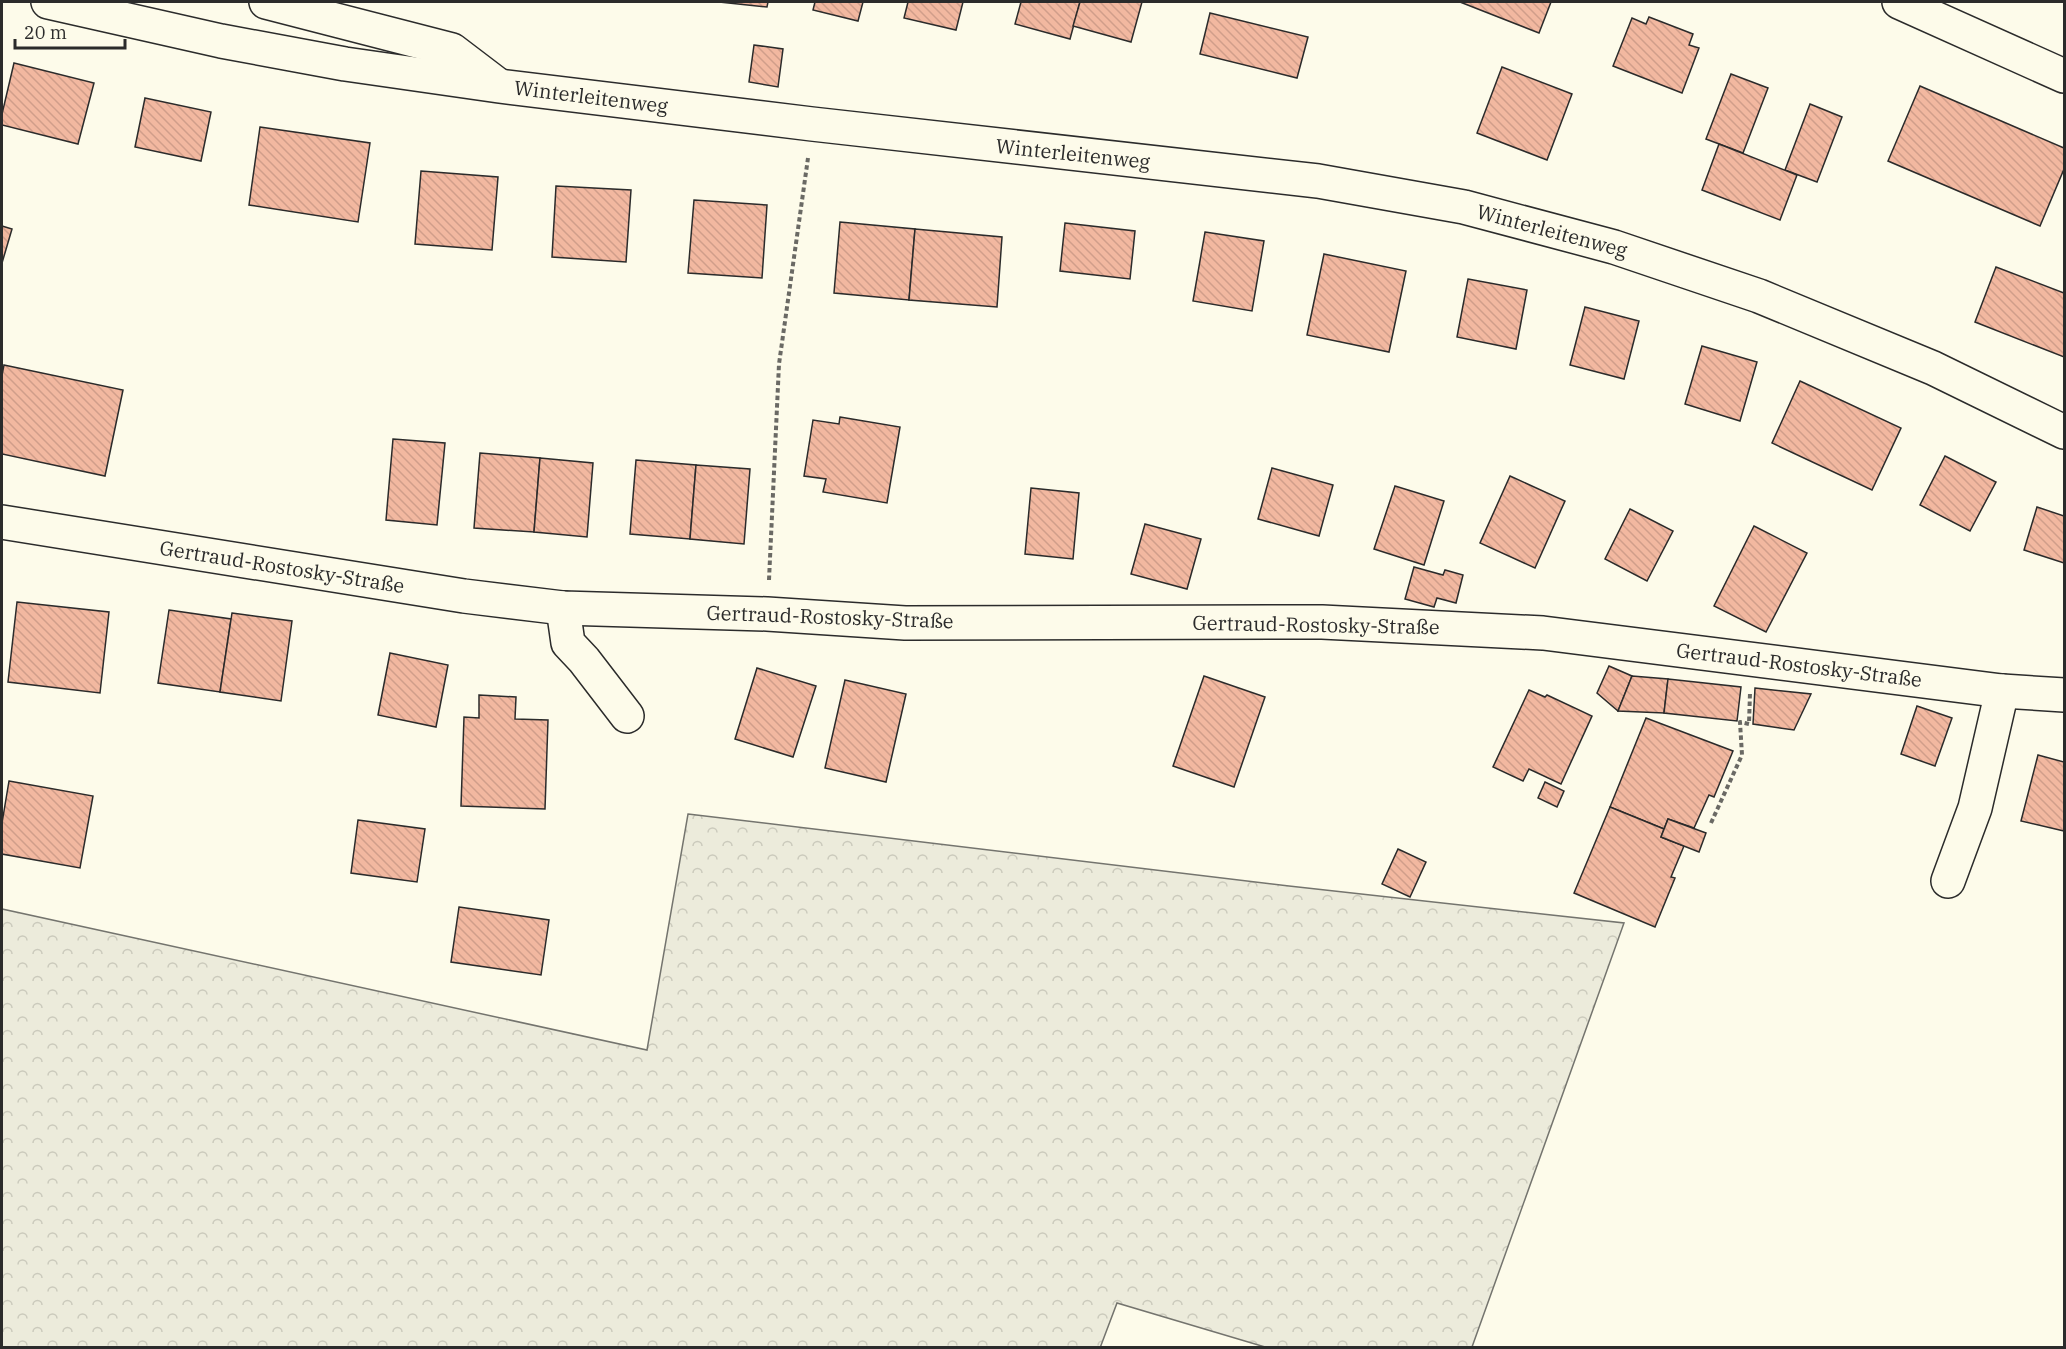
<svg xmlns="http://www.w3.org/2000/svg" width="2066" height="1349" viewBox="0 0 2066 1349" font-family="'IBM Plex Serif',serif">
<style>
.forest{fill:url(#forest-crowns);stroke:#74746e;stroke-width:1.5}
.building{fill:url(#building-back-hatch);stroke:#2b2b2b;stroke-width:1.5}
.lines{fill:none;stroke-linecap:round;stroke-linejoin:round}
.minor-casing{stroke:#2b2b2b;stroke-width:36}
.major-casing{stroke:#2b2b2b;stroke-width:36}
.path{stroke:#6a6964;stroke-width:4;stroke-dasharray:4.5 3;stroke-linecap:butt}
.minor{stroke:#fdfbea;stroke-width:33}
.major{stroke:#fdfbea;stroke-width:33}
.labels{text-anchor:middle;stroke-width:4.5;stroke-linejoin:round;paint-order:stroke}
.street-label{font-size:20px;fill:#2b2b2b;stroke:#fdfbea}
</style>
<defs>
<pattern id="forest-crowns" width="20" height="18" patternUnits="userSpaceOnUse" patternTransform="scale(1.5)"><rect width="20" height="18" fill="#ecebdb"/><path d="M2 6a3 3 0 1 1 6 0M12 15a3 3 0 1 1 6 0" fill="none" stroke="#cbcabc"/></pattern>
<pattern id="building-back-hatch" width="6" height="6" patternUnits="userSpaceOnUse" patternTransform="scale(1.5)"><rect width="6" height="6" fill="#f2b8a0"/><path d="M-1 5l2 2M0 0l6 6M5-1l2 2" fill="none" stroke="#d09e8a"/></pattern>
</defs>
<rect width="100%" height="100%" fill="#fdfbea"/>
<path class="forest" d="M688,814L1289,886L1624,923L1472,1347H1265L1117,1303L1100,1348L2,1347V909L647,1050Z"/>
<g class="building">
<path d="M719,2H768L767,7Z"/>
<path d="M815,2H863L858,21L813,10Z"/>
<path d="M908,2H963L956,30L904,18Z"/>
<path d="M1021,2H1080L1070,39L1015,24Z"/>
<path d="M1080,2H1142L1131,42L1073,26Z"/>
<path d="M1460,2H1551L1539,33Z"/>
<path d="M1210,13L1308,37L1297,78L1200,54Z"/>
<path d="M1649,17L1693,34L1689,45L1699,48L1682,93L1613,66L1632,18L1646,24Z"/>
<path d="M754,45L783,49L778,87L749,82Z"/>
<path d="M14,63L94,83L78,144L2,125V114Z"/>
<path d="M1502,67L1572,94L1547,160L1477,133Z"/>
<path d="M1731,74L1768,88L1743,153L1706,139Z"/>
<path d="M1920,86L2064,148V169L2040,226L1888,161Z"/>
<path d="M145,98L211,112L201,161L135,147Z"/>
<path d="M1810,104L1842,117L1817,182L1785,170Z"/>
<path d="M260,127L370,143L358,222L249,205Z"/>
<path d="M1719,144L1797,175L1780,220L1702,190Z"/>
<path d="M421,171L498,177L492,250L415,244Z"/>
<path d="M556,186L631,190L626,262L552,257Z"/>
<path d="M694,200L767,205L762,278L688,273Z"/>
<path d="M840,222L915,229L909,300L834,293Z"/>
<path d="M1065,223L1135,231L1130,279L1060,271Z"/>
<path d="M2,226L12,229L2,263Z"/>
<path d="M915,229L1002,237L997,307L909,300Z"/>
<path d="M1205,232L1264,241L1252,311L1193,301Z"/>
<path d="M1324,254L1406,271L1389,352L1307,335Z"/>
<path d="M1996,267L2064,293V357L1975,322Z"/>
<path d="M1468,279L1527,290L1516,349L1457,337Z"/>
<path d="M1585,307L1639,321L1624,379L1570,365Z"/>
<path d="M1702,346L1757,362L1740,421L1685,404Z"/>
<path d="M4,365L123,390L105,476L2,454V375Z"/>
<path d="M1800,381L1901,428L1872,490L1772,443Z"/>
<path d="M840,417L900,427L887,503L823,492L826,479L804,476L813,420L839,424Z"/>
<path d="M393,439L445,443L437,525L386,520Z"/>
<path d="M480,453L540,458L534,532L474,528Z"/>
<path d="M1945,456L1996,482L1970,531L1920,505Z"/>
<path d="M540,458L593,463L587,537L534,532Z"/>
<path d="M636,460L696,465L690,539L630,534Z"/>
<path d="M696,465L750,469L744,544L690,539Z"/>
<path d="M1272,468L1333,485L1319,536L1258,519Z"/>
<path d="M1510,476L1565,501L1535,568L1480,543Z"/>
<path d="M1395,486L1444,501L1424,565L1374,549Z"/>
<path d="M1031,488L1079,493L1073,559L1025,554Z"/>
<path d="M2037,507L2064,516V563L2024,550Z"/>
<path d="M1630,509L1673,531L1647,581L1605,559Z"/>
<path d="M1145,524L1201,539L1187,589L1131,574Z"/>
<path d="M1754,526L1807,553L1766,632L1714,606Z"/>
<path d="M1414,567L1443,575L1445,570L1463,575L1456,603L1437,598L1434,607L1405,599Z"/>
<path d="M17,602L109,612L100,693L8,682Z"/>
<path d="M169,610L231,619L220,692L158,683Z"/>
<path d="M232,613L292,621L281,701L220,692Z"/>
<path d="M390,653L448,665L436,727L378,715Z"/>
<path d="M1609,666L1632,676L1618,711L1597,693Z"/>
<path d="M757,668L816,686L793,757L735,739Z"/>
<path d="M1204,676L1265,697L1234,787L1173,766Z"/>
<path d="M1632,676L1668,679L1664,713L1618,711Z"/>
<path d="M1668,679L1741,687L1737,721L1664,713Z"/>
<path d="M845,680L906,694L886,782L825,768Z"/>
<path d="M1755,688L1811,694L1794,730L1753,724Z"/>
<path d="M1529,690L1545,697L1547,695L1592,716L1561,784L1529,769L1523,781L1493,767Z"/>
<path d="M479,695L516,697L515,719L548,720L545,809L461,806L464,717L479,718Z"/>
<path d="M1917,706L1952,718L1935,766L1901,754Z"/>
<path d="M1646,718L1733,751L1714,797L1709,795L1694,828L1668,819L1664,829L1610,807Z"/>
<path d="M2038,755L2064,762V831L2021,821Z"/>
<path d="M9,781L93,796L80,868L2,854V823Z"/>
<path d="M1545,782L1564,791L1557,807L1538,798Z"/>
<path d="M1610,807L1664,829L1661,837L1684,846L1671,877L1675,878L1655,927L1574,893Z"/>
<path d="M1668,819L1706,833L1699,852L1661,837Z"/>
<path d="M358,820L425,829L417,882L351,873Z"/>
<path d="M1398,849L1426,862L1410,897L1382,884Z"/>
<path d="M459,907L549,920L541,975L451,962Z"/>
</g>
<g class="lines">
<defs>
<g id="minor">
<path d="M48,2L221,41L345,64L499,86L812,124L1318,181L1464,207L1614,247L1759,296L1933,368L2064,432"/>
<path d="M266,2L452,50L498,85"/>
<path d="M2,522L464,596L563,608L767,614L905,623L1322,622L1543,633L2002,691L2064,695"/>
<path d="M563,608L568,643L584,660L627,716"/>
<path d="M1948,881L1975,808L2002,691"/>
</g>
<path id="major" d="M1899,2L2064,76"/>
</defs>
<use href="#minor" class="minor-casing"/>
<use href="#major" class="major-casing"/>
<g class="path">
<path d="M769,580L779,364L808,158"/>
<path d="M1711,823L1742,755L1740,722L1749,724L1750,693"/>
</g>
<use href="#minor" class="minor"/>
<use href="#major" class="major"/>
</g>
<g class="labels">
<g class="street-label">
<text transform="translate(591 97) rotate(7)" y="7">Winterleitenweg</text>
<text transform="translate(1073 154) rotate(6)" y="7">Winterleitenweg</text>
<text transform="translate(1552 231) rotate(15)" y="7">Winterleitenweg</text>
<text transform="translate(282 567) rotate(9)" y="7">Gertraud-Rostosky-Straße</text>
<text transform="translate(830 617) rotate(2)" y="7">Gertraud-Rostosky-Straße</text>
<text transform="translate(1316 625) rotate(1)" y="7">Gertraud-Rostosky-Straße</text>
<text transform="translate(1799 665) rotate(7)" y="7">Gertraud-Rostosky-Straße</text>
</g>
</g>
<rect width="2066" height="1349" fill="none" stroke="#2b2b2b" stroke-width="6"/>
<path d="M15 39v9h110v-9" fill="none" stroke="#2b2b2b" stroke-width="3"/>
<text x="24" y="39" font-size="18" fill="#2b2b2b" stroke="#fdfbea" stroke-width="4.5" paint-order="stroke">20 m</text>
</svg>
